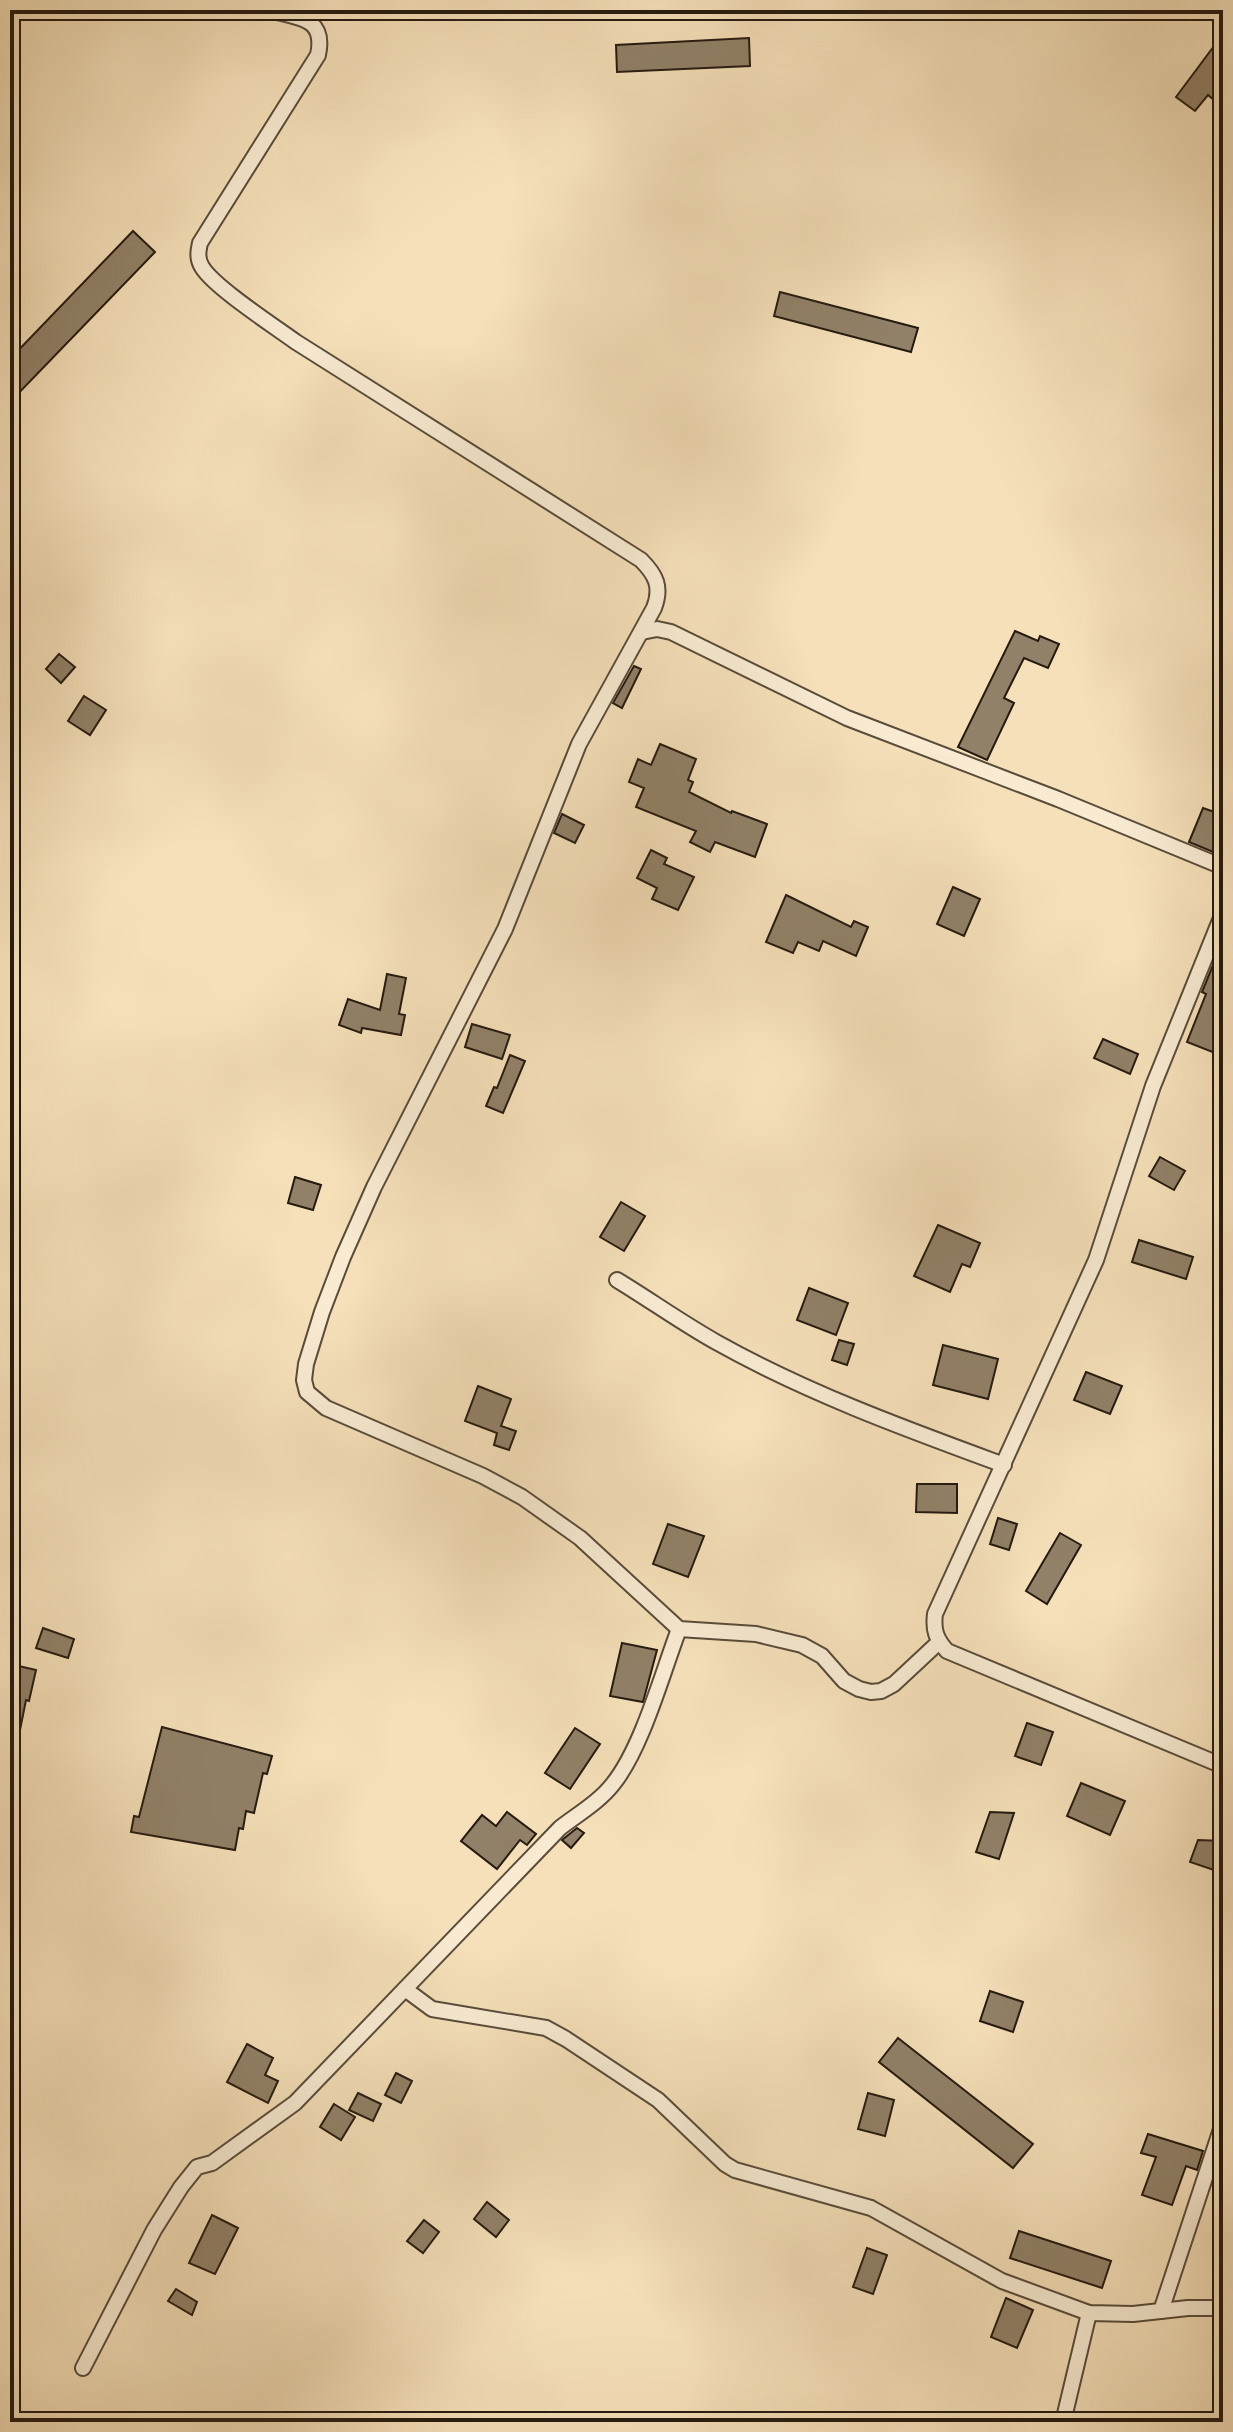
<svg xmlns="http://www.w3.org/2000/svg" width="1233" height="2432" viewBox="0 0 1233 2432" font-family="Alegreya,serif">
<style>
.building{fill:#918168;stroke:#251a10;stroke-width:2}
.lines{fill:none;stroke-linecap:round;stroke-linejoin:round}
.minor-casing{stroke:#594c3a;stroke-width:18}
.minor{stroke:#f8ebd2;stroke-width:14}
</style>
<rect width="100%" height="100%" fill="#f5e0b9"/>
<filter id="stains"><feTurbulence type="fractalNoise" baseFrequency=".0025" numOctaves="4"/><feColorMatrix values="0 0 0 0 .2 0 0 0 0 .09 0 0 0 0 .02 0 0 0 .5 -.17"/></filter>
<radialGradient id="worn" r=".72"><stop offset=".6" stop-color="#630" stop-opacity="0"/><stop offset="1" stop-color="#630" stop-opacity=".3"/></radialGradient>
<g class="building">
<path d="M1223,34V108L1208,95L1195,111L1176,97Z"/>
<path d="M749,38L750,66L617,72L616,45Z"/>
<path d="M133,231L155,252L10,402V359Z"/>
<path d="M780,292L918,328L911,352L774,316Z"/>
<path d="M1015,631L1038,641L1040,636L1059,644L1048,668L1024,658L1004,698L1014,703L987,760L958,747Z"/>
<path d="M59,654L75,667L61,683L46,669Z"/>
<path d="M634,666L641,669L622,708L613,703Z"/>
<path d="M84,696L106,710L90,735L68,721Z"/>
<path d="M660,744L696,759L688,780L693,782L689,792L731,813L732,811L767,824L755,857L715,842L710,852L690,842L696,831L636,807L644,788L629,782L638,759L651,765Z"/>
<path d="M1203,808L1223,815V856L1189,842Z"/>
<path d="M562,814L584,825L575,843L554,833Z"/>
<path d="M651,850L667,858L664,864L694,877L678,910L652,899L657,888L637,878Z"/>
<path d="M953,887L980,899L964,936L937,924Z"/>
<path d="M786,895L851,927L854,921L868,927L856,956L823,941L819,951L798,942L793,953L766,942Z"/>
<path d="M1213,965L1223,970V1033L1215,1053L1187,1042L1206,994L1202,992Z"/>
<path d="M387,974L406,978L399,1014L405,1015L401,1035L362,1028L361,1033L339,1025L348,999L380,1010Z"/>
<path d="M472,1024L510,1035L502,1059L465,1047Z"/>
<path d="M1103,1039L1138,1054L1130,1074L1094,1058Z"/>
<path d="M510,1055L525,1061L503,1113L486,1106L494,1087L497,1088Z"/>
<path d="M1160,1157L1185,1171L1174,1190L1149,1176Z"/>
<path d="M295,1177L321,1185L313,1210L288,1203Z"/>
<path d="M621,1202L645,1216L624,1251L600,1237Z"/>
<path d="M938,1225L980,1243L970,1267L962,1264L950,1292L914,1276Z"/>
<path d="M1139,1240L1193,1257L1186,1279L1132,1262Z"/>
<path d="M809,1288L848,1303L836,1335L797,1320Z"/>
<path d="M839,1340L854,1344L847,1365L832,1360Z"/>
<path d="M943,1345L998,1359L988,1399L933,1385Z"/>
<path d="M1086,1372L1122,1386L1110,1414L1074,1400Z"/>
<path d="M478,1386L511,1399L501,1426L516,1431L509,1450L494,1445L497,1433L465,1421Z"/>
<path d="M917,1484H957V1513L916,1512Z"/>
<path d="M998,1518L1017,1524L1009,1550L990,1544Z"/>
<path d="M668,1524L704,1536L688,1577L653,1564Z"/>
<path d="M1060,1533L1081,1545L1047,1604L1026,1591Z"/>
<path d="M43,1628L74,1639L68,1658L36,1648Z"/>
<path d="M622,1643L657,1650L643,1702L610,1696Z"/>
<path d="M10,1664L36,1670L29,1701L26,1700L17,1745L10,1744Z"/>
<path d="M1027,1723L1053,1732L1041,1765L1015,1756Z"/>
<path d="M162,1727L272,1756L267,1774L263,1773L254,1813L246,1811L243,1829L239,1828L235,1850L131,1832L134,1816L139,1817Z"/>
<path d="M575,1728L600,1744L570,1789L545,1773Z"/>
<path d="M1081,1783L1125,1801L1110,1835L1067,1816Z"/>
<path d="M507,1812L536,1834L527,1845L520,1840L497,1869L461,1841L482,1815L496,1826Z"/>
<path d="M990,1812L1014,1813L999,1859L976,1852Z"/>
<path d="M577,1828L584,1833L571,1848L562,1840Z"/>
<path d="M1198,1840L1223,1841V1873L1190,1862Z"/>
<path d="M990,1991L1023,2002L1013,2032L980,2021Z"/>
<path d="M898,2038L1033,2144L1013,2168L879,2062Z"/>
<path d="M247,2044L273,2058L265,2075L278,2081L268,2103L227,2082Z"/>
<path d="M396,2073L412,2081L401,2103L385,2095Z"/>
<path d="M358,2093L381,2104L373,2121L349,2110Z"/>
<path d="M868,2093L894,2100L885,2136L858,2129Z"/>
<path d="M334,2104L355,2117L341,2140L320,2127Z"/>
<path d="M1148,2134L1203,2151L1197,2170L1186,2166L1172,2205L1142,2195L1156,2157L1141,2153Z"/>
<path d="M487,2202L509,2220L496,2237L474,2219Z"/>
<path d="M212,2215L238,2228L215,2274L189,2263Z"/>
<path d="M424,2220L439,2232L423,2253L407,2241Z"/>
<path d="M1019,2231L1111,2261L1102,2288L1010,2258Z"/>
<path d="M867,2248L887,2255L873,2294L853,2287Z"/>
<path d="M176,2289L197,2302L192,2315L168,2301Z"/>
<path d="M1006,2298L1033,2310L1017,2348L991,2337Z"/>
</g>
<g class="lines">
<defs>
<g id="minor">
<path d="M269,10C299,18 326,17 318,55L200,243C198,252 197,259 202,267C214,287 274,326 296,342L641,560C656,575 662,587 654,608L579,744L505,929L374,1187L343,1257L322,1312L306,1364L304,1380L307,1392L326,1408L483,1476L522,1497L580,1538L679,1629L756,1634L802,1645L822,1656L844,1681L859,1689L871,1692L881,1691L894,1684L939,1642"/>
<path d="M642,632L657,629L671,632L847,718L1058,799L1223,867"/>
<path d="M1223,913L1153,1086L1096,1260L935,1614C933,1630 936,1639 947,1651L1223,1766"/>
<path d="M617,1280C650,1300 682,1323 716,1342C807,1393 906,1429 1004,1465"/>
<path d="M405,1989L432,2009L546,2028L566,2039L658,2100L725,2164L735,2170L871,2208L1002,2281L1089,2313L1133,2314L1188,2308H1223"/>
<path d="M1161,2311L1223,2123"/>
<path d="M83,2368L154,2230L181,2187L197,2167L212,2163L295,2103L560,1828C578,1814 599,1802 613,1784C642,1748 662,1674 679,1629"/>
<path d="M1063,2422L1089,2313"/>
</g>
</defs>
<use href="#minor" class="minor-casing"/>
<use href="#minor" class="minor"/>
</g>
<rect width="1233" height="2432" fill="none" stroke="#f5e0b9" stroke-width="40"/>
<rect x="12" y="12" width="1209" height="2408" fill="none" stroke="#251a10" stroke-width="4"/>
<rect x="20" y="20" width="1193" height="2392" fill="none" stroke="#251a10" stroke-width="2"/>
<rect width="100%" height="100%" filter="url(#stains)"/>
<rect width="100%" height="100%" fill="url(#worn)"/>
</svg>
